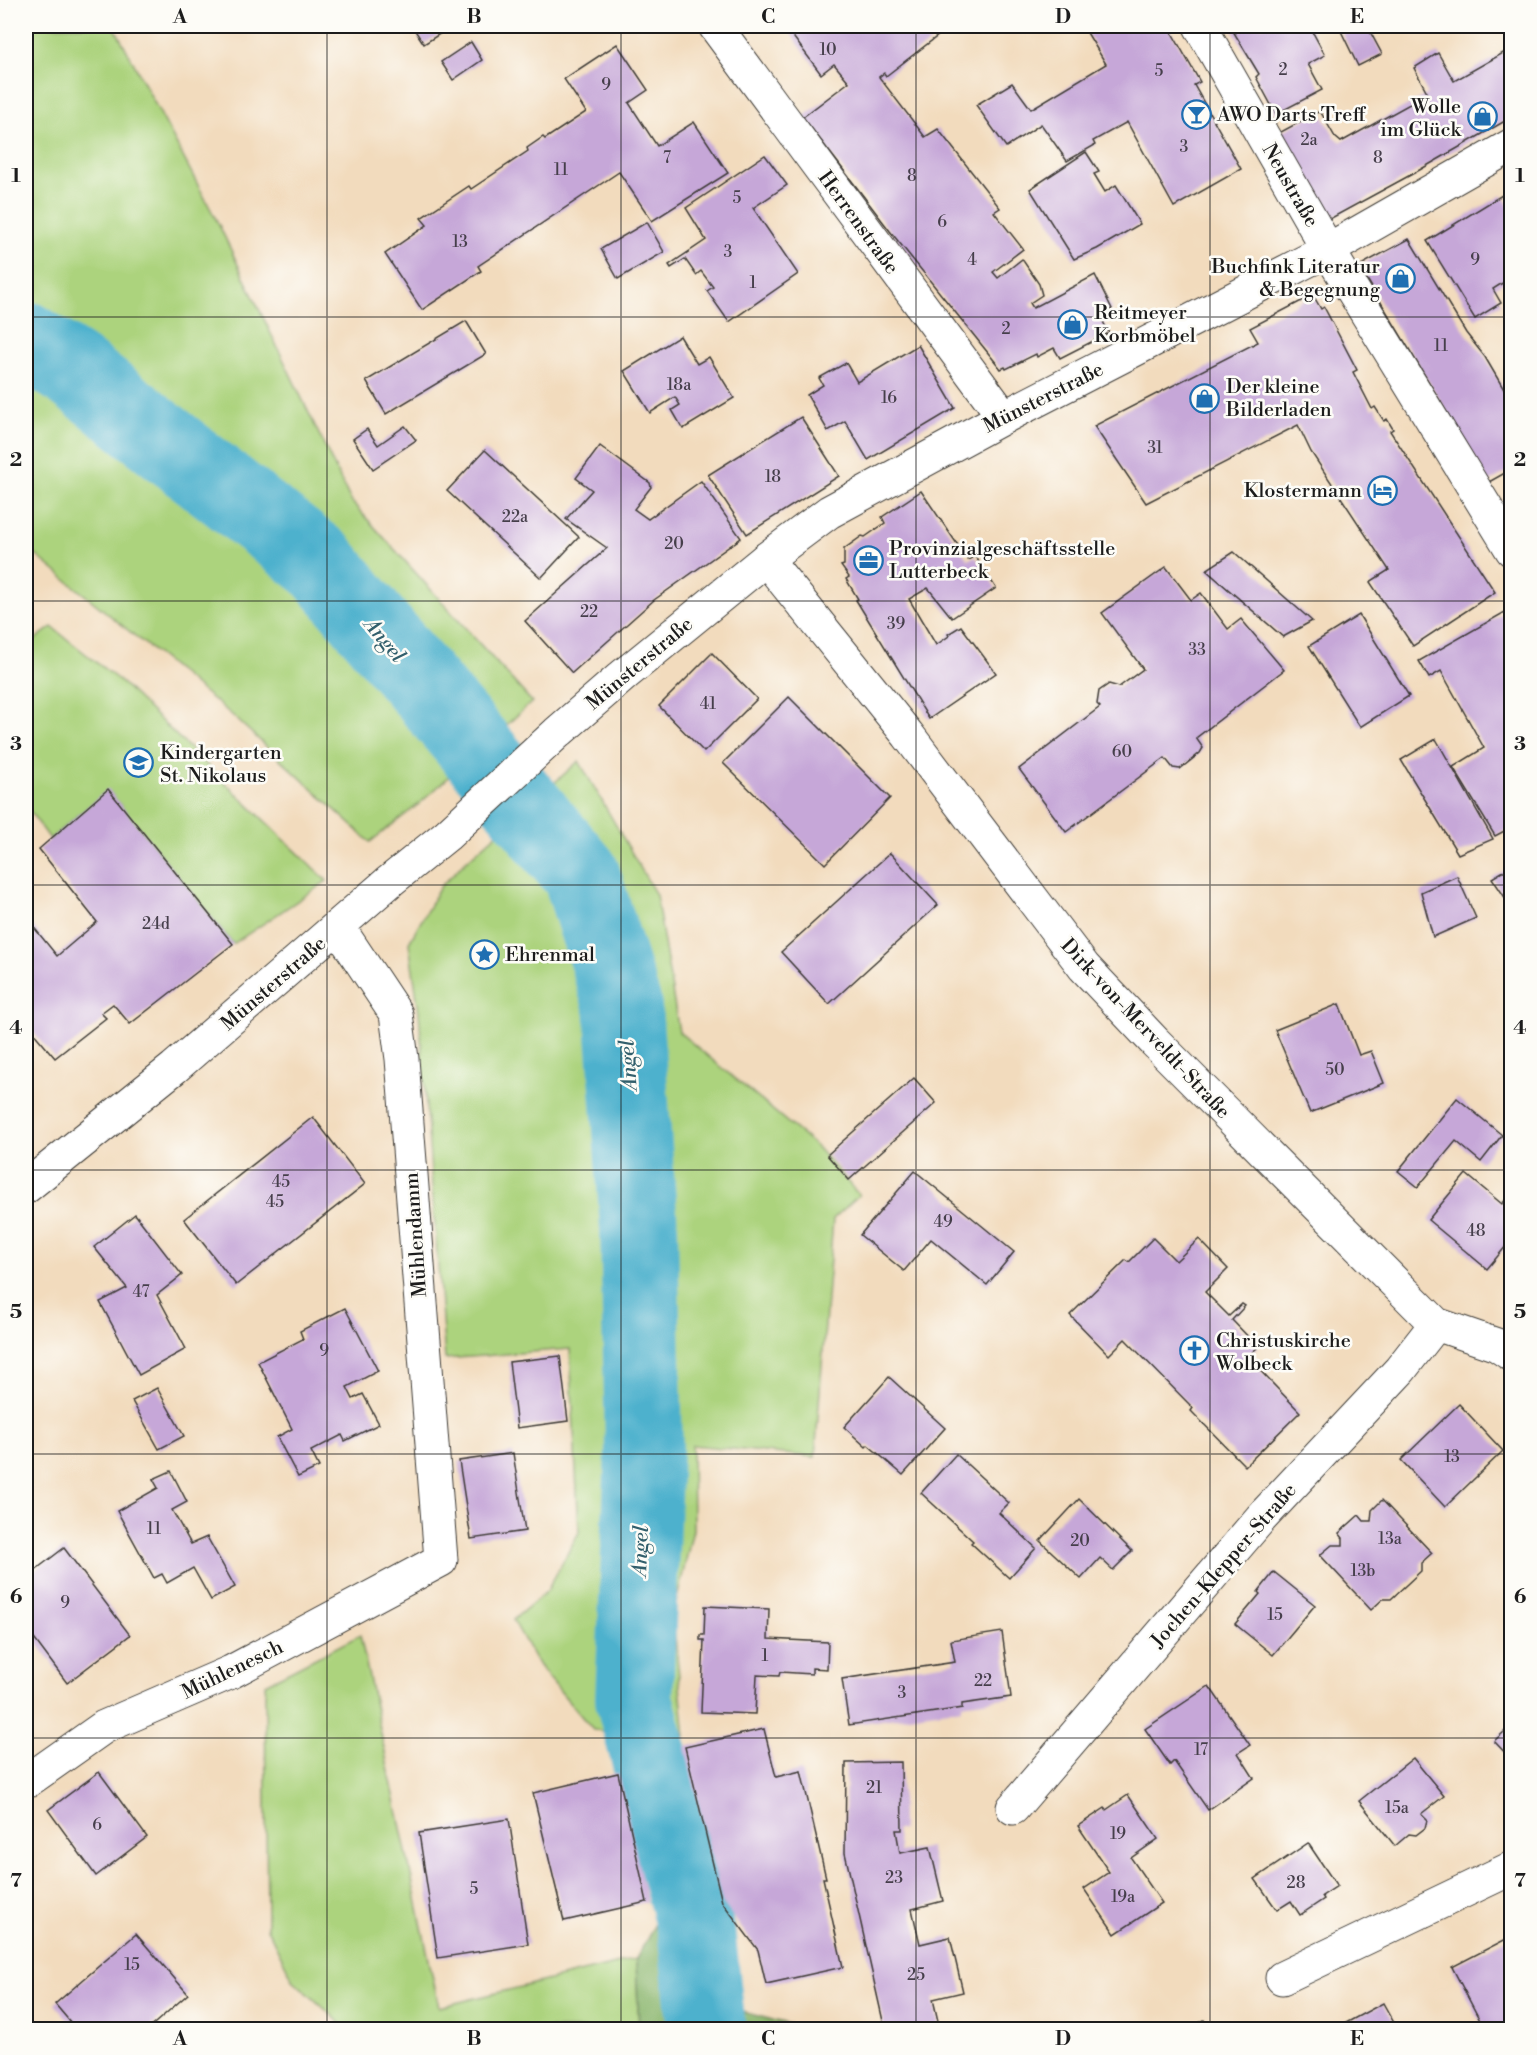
<svg xmlns="http://www.w3.org/2000/svg" width="1537" height="2055" viewBox="0 0 1537 2055" font-family="'Libre Bodoni',serif">
<style>
.green{fill:#acd37d;stroke:#64784c;stroke-width:1.5}
.forest{fill:#89b56c;stroke:#526844;stroke-width:1.5}
.lines{fill:none;stroke-linecap:round;stroke-linejoin:round}
.river{stroke:#4eb1cd;stroke-width:78}
.building{fill:#c6a7d8}
.minor-casing{stroke:#3c3934;stroke-width:35}
.tertiary-casing{stroke:#3c3934;stroke-width:35}
.minor{stroke:#fff;stroke-width:33}
.tertiary{stroke:#fff;stroke-width:33}
.grid{fill:none;stroke:#1c1c1c;stroke-width:1.5;stroke-opacity:0.55}
.labels{text-anchor:middle;stroke-width:5;stroke-linejoin:round;paint-order:stroke}
.number-label{font-size:16px;fill:#463f4b}
.poi-label{font-size:20px;fill:#1c1c1c;stroke:#fdfcf7;text-anchor:start}
.street-label{font-size:20px;fill:#1c1c1c;stroke:#fdfcf7}
.water-label{font-size:21px;font-style:italic;fill:#325f6c;stroke:#fdfcf7}
.neatline{fill:none;stroke:#1c1c1c;stroke-width:2}
.grid-label{font-size:20px;text-anchor:middle;font-weight:bold;fill:#1c1c1c}
</style>
<rect width="100%" height="100%" fill="#fdfcf7"/>
<filter id="ink" filterUnits="userSpaceOnUse"><feTurbulence type="fractalNoise" baseFrequency=".0167" numOctaves="2"/><feDisplacementMap in="SourceGraphic" scale="12" xChannelSelector="R" yChannelSelector="G"/><feConvolveMatrix kernelMatrix="1 2 1 2 8 2 1 2 1" color-interpolation-filters="sRGB"/></filter>
<filter id="wash" filterUnits="userSpaceOnUse"><feTurbulence type="fractalNoise" baseFrequency=".008" numOctaves="4" result="noise"/><feDisplacementMap in="SourceGraphic" scale="24" xChannelSelector="R" yChannelSelector="G"/><feGaussianBlur stdDeviation="1.35" result="paint"/><feColorMatrix in="noise" values="0 0 0 0 0 0 0 0 0 0 0 0 0 0 0 0 0 1.4 0 .05"/><feComposite in="paint" operator="in"/></filter>
<g filter="url(#wash)">
<rect width="100%" height="100%" fill="#f2dbbd"/>
<g class="green">
<path d="M26,26H114L219,225L351,501L532,702L419,804L370,842L232,715L26,547Z"/>
<path d="M52,627L121,682L327,881L233,944L108,790L50,839L26,806V646Z"/>
<path d="M579,761L656,895L679,1032L818,1148L859,1195L833,1219L815,1457L692,1445L693,1530L673,1616L685,1737L593,1730L539,1666L513,1620L547,1591L579,1532L570,1349L445,1359L419,1012L409,943L440,887L465,862Z"/>
<path d="M360,1635L439,2007L636,1959L639,2029H347L293,1980L267,1928L265,1684Z"/>
</g>
<g class="forest">
<path d="M661,1913L683,2029H639L636,1959Z"/>
<path d="M732,2009L806,2029H735Z"/>
</g>
<g class="lines">
<path class="river" d="M26,340L71,369L321,564L581,874L623,1006L639,1228L644,1450L634,1699L696,1930L707,2030"/>
</g>
<g id="blocks">
<g class="building">
<path d="M412,26H452L424,44Z"/>
<path d="M785,26H940L944,31L886,76L884,73L879,77L925,137L938,129L1000,208L994,212L1023,249L993,272L998,278L1022,259L1039,284L1042,295L1030,303L1033,308L1095,275L1112,309L1100,316L1109,333L1060,358L1054,348L1037,357L1036,354L1006,369L1005,367L1001,369L890,231L803,117L849,82L834,64L821,74Z"/>
<path d="M1083,26H1168L1200,82L1194,85L1241,169L1174,207L1127,122L1093,141L1095,145L1067,161L1041,124L1006,147L976,105L1012,83L1031,109L1106,64Z"/>
<path d="M1230,26H1316L1311,29L1325,55L1308,64L1322,90L1276,114L1256,77L1259,74Z"/>
<path d="M1342,26H1367L1382,54L1358,66L1339,27Z"/>
<path d="M471,42L482,60L453,80L441,62Z"/>
<path d="M617,44L648,90L629,103L657,146L694,122L728,173L652,221L619,172L478,266L481,271L422,310L385,254L427,225L421,218L469,186L471,189L528,151L527,148L543,137L545,139L586,112L564,79Z"/>
<path d="M1512,48V117L1416,172L1326,221L1279,133L1320,111L1335,137L1341,142L1428,94L1414,68L1438,53L1454,81Z"/>
<path d="M1086,152L1099,172L1094,174L1105,192L1116,185L1140,224L1097,249L1074,259L1030,189Z"/>
<path d="M765,155L787,185L753,208L798,274L729,322L707,291L713,287L701,271L696,275L685,259L671,268L669,265L706,240L686,208Z"/>
<path d="M1502,195L1512,211V277L1493,289L1501,303L1475,319L1427,241Z"/>
<path d="M647,222L664,252L618,279L601,249Z"/>
<path d="M1409,239L1466,333L1485,357L1512,403V469L1489,482L1359,266Z"/>
<path d="M1313,295L1321,309L1324,307L1357,370L1353,372L1372,409L1375,407L1384,421L1387,419L1393,429L1390,431L1495,592L1413,646L1370,582L1389,570L1311,452L1298,425L1146,503L1094,426L1258,342L1250,328Z"/>
<path d="M466,321L486,354L386,414L366,381Z"/>
<path d="M680,336L697,364L709,357L734,398L683,429L672,410L680,405L675,397L650,413L624,371Z"/>
<path d="M918,345L955,408L868,460L845,421L828,431L807,395L823,385L819,378L846,363L857,382Z"/>
<path d="M801,417L839,476L747,534L708,475Z"/>
<path d="M405,426L416,440L373,469L353,439L367,429L378,445Z"/>
<path d="M600,446L650,483L651,487L634,509L648,519L701,481L741,538L654,600L572,673L525,621L607,548L566,519L592,490L576,478Z"/>
<path d="M485,450L579,537L541,578L447,491Z"/>
<path d="M921,491L968,560L975,556L996,588L952,618L928,588L909,599L936,645L949,636L948,634L961,626L996,673L929,719L856,600L858,599L846,579L849,577L841,566L844,565V549L862,536L865,537L885,523L882,517Z"/>
<path d="M1234,552L1312,621L1283,637L1206,570Z"/>
<path d="M1166,567L1191,600L1201,593L1228,629L1241,619L1284,670L1196,738L1203,748L1200,753L1180,769L1173,768L1165,758L1066,832L1019,769L1100,707L1097,704L1099,691L1109,684L1119,687L1143,669L1102,613Z"/>
<path d="M1512,608V827L1495,836L1453,767L1484,748L1441,671L1429,678L1419,661Z"/>
<path d="M1359,615L1409,696L1360,727L1309,646Z"/>
<path d="M712,653L757,699L704,752L659,706Z"/>
<path d="M789,697L890,798L825,864L723,763Z"/>
<path d="M1436,739L1493,839L1458,854L1401,760Z"/>
<path d="M108,789L233,944L130,1024L113,1004L101,1013L106,1018L55,1058L26,1024V930L32,925L57,956L97,922L39,849Z"/>
<path d="M890,853L938,905L829,1004L781,952Z"/>
<path d="M1512,866V908L1492,878Z"/>
<path d="M1457,876L1476,918L1433,937L1421,892Z"/>
<path d="M1339,1004L1359,1055L1371,1051L1384,1083L1310,1113L1275,1030Z"/>
<path d="M914,1078L936,1103L849,1180L827,1155Z"/>
<path d="M1457,1098L1502,1135L1481,1162L1456,1141L1418,1187L1398,1171Z"/>
<path d="M313,1117L365,1184L236,1285L184,1219Z"/>
<path d="M915,1171L1014,1252L987,1285L931,1239L904,1271L860,1235Z"/>
<path d="M1466,1174L1502,1204L1507,1198L1512,1202V1239L1487,1269L1428,1220Z"/>
<path d="M135,1214L182,1275L157,1295L186,1349L139,1375L100,1302L127,1288L94,1247Z"/>
<path d="M1153,1238L1176,1261L1199,1239L1228,1269L1205,1292L1229,1316L1242,1304L1245,1306L1232,1320L1258,1347L1247,1357L1300,1412L1245,1466L1191,1411L1193,1408L1125,1339L1109,1355L1070,1315L1126,1260L1129,1262Z"/>
<path d="M345,1308L378,1371L347,1387L353,1399L363,1394L379,1424L345,1441L342,1435L311,1451L319,1467L298,1477L277,1437L292,1429L258,1362L303,1339L300,1331Z"/>
<path d="M560,1356L568,1421L517,1428L509,1362Z"/>
<path d="M889,1377L945,1428L903,1475L868,1445L866,1447L844,1427Z"/>
<path d="M157,1388L184,1436L159,1449L132,1401Z"/>
<path d="M1459,1404L1503,1451L1445,1507L1401,1460Z"/>
<path d="M513,1453L525,1531L471,1539L459,1461Z"/>
<path d="M956,1454L1009,1503L999,1513L1036,1548L1009,1578L971,1543L973,1541L921,1493Z"/>
<path d="M171,1471L187,1502L172,1510L191,1544L207,1537L235,1587L211,1600L193,1568L167,1583L162,1574L154,1578L117,1511L158,1488L153,1479Z"/>
<path d="M1079,1499L1132,1551L1113,1570L1100,1558L1081,1579L1040,1541Z"/>
<path d="M1382,1500L1432,1553L1421,1563V1571L1391,1599H1383L1371,1610L1320,1555L1332,1545H1343V1538L1339,1533L1359,1515L1364,1521H1371L1372,1510Z"/>
<path d="M64,1548L130,1635L67,1683L26,1628V1577Z"/>
<path d="M1274,1572L1315,1605L1273,1655L1235,1624L1260,1594L1258,1592Z"/>
<path d="M705,1606L769,1609L768,1639L828,1642L827,1669L812,1668V1674L780,1672L779,1676L757,1675L755,1714L701,1712L704,1640H700V1635H704Z"/>
<path d="M1002,1632L1011,1697L962,1704V1708L849,1725L842,1679L955,1662L951,1640Z"/>
<path d="M1209,1686L1250,1745L1238,1753L1254,1778L1208,1810L1174,1761L1170,1765L1145,1729Z"/>
<path d="M1512,1725V1760L1494,1741Z"/>
<path d="M764,1729L776,1777L801,1771L826,1878H823L843,1967L766,1984L758,1950L722,1902L685,1747Z"/>
<path d="M1413,1758L1444,1796L1421,1814L1427,1820L1425,1828L1416,1835L1409,1834L1395,1846L1359,1801Z"/>
<path d="M901,1762L902,1830H896L900,1853L930,1847L943,1901L912,1909L920,1944L950,1937L963,1992L933,1999L940,2030H885L845,1853L846,1763Z"/>
<path d="M99,1772L147,1837L96,1876L48,1810Z"/>
<path d="M618,1773L647,1902L564,1921L533,1793Z"/>
<path d="M1128,1795L1158,1839L1131,1858L1162,1903L1115,1934L1084,1889L1109,1872L1078,1826L1105,1808L1106,1810Z"/>
<path d="M509,1819L528,1944L438,1958L419,1833Z"/>
<path d="M1308,1843L1337,1886L1322,1896L1324,1899L1300,1915L1291,1901L1277,1910L1255,1879Z"/>
<path d="M136,1934L188,1994L147,2030H77L55,2004Z"/>
<path d="M1510,1937L1512,1941V2030H1485L1452,1967Z"/>
<path d="M1383,2003L1398,2030H1333Z"/>
<path d="M1204,2020L1209,2030H1187Z"/>
</g>
</g>
</g>
<g filter="url(#ink)">
<use href="#blocks" fill-opacity="0" stroke="#3c3934" stroke-width="1.5"/>
<g class="lines">
<defs>
<g id="minor">
<path d="M715,26L1004,417"/>
<path d="M1200,26L1328,250L1512,550"/>
<path d="M766,559L908,735L1084,967L1155,1042L1436,1324L1497,1345L1512,1355"/>
<path d="M26,1782L104,1727L231,1672L441,1560L402,1059L396,1014L338,927"/>
<path d="M1013,1808L1261,1518L1400,1370L1436,1324"/>
<path d="M1282,1978L1512,1868"/>
</g>
<path id="tertiary" d="M26,1187L174,1068L390,881L447,835L557,733L625,674L766,559L829,512L1004,417L1328,250L1512,145"/>
</defs>
<use href="#minor" class="minor-casing"/>
<use href="#tertiary" class="tertiary-casing"/>
<use href="#minor" class="minor"/>
<use href="#tertiary" class="tertiary"/>
</g>
</g>
<path class="grid" d="M327,26V2030M621,26V2030M916,26V2030M1210,26V2030M26,317H1512M26,601H1512M26,885H1512M26,1170H1512M26,1454H1512M26,1738H1512"/>
<defs>
<symbol id="bar-ring" viewBox="-11 -11 22 22"><circle r="9.5" fill="#fdfcf7" stroke="#1f6fb2" stroke-width="1.5"/><path d="M-6-5H6L.8 .8V4.5H3.5V6h-7V4.5H-.8V.8Z" fill="#1f6fb2"/></symbol>
<symbol id="shop-ring" viewBox="-11 -11 22 22"><circle r="9.5" fill="#fdfcf7" stroke="#1f6fb2" stroke-width="1.5"/><path d="M-5-2.5h2.3a2.7 3.5 0 0 1 5.4 0H5L5.5 6h-11ZM-1.5-2.5h3a1.5 2.3 0 0 0-3 0Z" fill="#1f6fb2"/></symbol>
<symbol id="hotel-ring" viewBox="-11 -11 22 22"><circle r="9.5" fill="#fdfcf7" stroke="#1f6fb2" stroke-width="1.5"/><path d="M-6-4.5h1.5V1H6V5H4.5V3h-9V5H-6ZM-4 0a1.8 1.8 0 1 1 3.6 0ZM.5 0V-2.5h3Q6-2.5 6 0Z" fill="#1f6fb2"/></symbol>
<symbol id="office-ring" viewBox="-11 -11 22 22"><circle r="9.5" fill="#fdfcf7" stroke="#1f6fb2" stroke-width="1.5"/><path d="M-6-3h4V-5.5h4V-3h4V5H-6ZM-1-4.5V-3h2v-1.5ZM-6 0V1H6V0Z" fill="#1f6fb2"/></symbol>
<symbol id="school-ring" viewBox="-11 -11 22 22"><circle r="9.5" fill="#fdfcf7" stroke="#1f6fb2" stroke-width="1.5"/><path d="M0-5L7-2L0 1L-7-2ZM-4 1L0 2.5L4 1V4Q0 6-4 4Z" fill="#1f6fb2"/></symbol>
<symbol id="sight-ring" viewBox="-11 -11 22 22"><circle r="9.5" fill="#fdfcf7" stroke="#1f6fb2" stroke-width="1.5"/><path d="M0-6L1.8-2.2L6-1.7L2.9 1.2L3.7 5.4L0 3.3L-3.7 5.4L-2.9 1.2L-6-1.7L-1.8-2.2Z" fill="#1f6fb2"/></symbol>
<symbol id="church-ring" viewBox="-11 -11 22 22"><circle r="9.5" fill="#fdfcf7" stroke="#1f6fb2" stroke-width="1.5"/><path d="M-1.2-6h2.4v3.5h3.3v2.4h-3.3V6h-2.4V-.1h-3.3v-2.4h3.3Z" fill="#1f6fb2"/></symbol>
</defs>
<g fill-rule="evenodd">
<use href="#bar-ring" x="1180" y="98" width="33" height="33"/>
<use href="#shop-ring" x="1466" y="100" width="33" height="33"/>
<use href="#shop-ring" x="1384" y="262" width="33" height="33"/>
<use href="#shop-ring" x="1056" y="308" width="33" height="33"/>
<use href="#shop-ring" x="1188" y="382" width="33" height="33"/>
<use href="#hotel-ring" x="1366" y="474" width="33" height="33"/>
<use href="#office-ring" x="852" y="544" width="33" height="33"/>
<use href="#school-ring" x="122" y="746" width="33" height="33"/>
<use href="#sight-ring" x="468" y="938" width="33" height="33"/>
<use href="#church-ring" x="1178" y="1334" width="33" height="33"/>
</g>
<g class="labels">
<g class="number-label">
<text x="828" y="55">10</text>
<text x="1283" y="75">2</text>
<text x="1159" y="76">5</text>
<text x="606" y="90">9</text>
<text x="1309" y="145">2a</text>
<text x="1184" y="152">3</text>
<text x="667" y="163">7</text>
<text x="1378" y="163">8</text>
<text x="561" y="175">11</text>
<text x="912" y="181">8</text>
<text x="737" y="203">5</text>
<text x="942" y="227">6</text>
<text x="460" y="247">13</text>
<text x="728" y="257">3</text>
<text x="972" y="265">4</text>
<text x="1475" y="265">9</text>
<text x="753" y="288">1</text>
<text x="1006" y="334">2</text>
<text x="1441" y="351">11</text>
<text x="679" y="390">18a</text>
<text x="889" y="403">16</text>
<text x="1155" y="453">31</text>
<text x="773" y="482">18</text>
<text x="515" y="522">22a</text>
<text x="674" y="549">20</text>
<text x="589" y="617">22</text>
<text x="896" y="629">39</text>
<text x="1197" y="655">33</text>
<text x="708" y="709">41</text>
<text x="1122" y="757">60</text>
<text x="156" y="929">24d</text>
<text x="1335" y="1075">50</text>
<text x="281" y="1187">45</text>
<text x="275" y="1207">45</text>
<text x="943" y="1227">49</text>
<text x="1476" y="1236">48</text>
<text x="141" y="1297">47</text>
<text x="324" y="1356">9</text>
<text x="1452" y="1462">13</text>
<text x="154" y="1534">11</text>
<text x="1390" y="1544">13a</text>
<text x="1080" y="1546">20</text>
<text x="1363" y="1576">13b</text>
<text x="65" y="1608">9</text>
<text x="1275" y="1620">15</text>
<text x="765" y="1661">1</text>
<text x="983" y="1686">22</text>
<text x="902" y="1698">3</text>
<text x="1201" y="1755">17</text>
<text x="874" y="1793">21</text>
<text x="1397" y="1813">15a</text>
<text x="97" y="1830">6</text>
<text x="1118" y="1839">19</text>
<text x="894" y="1883">23</text>
<text x="1296" y="1888">28</text>
<text x="474" y="1894">5</text>
<text x="1123" y="1902">19a</text>
<text x="132" y="1970">15</text>
<text x="916" y="1980">25</text>
</g>
<g class="poi-label">
<text x="1461" y="113" text-anchor="end">Wolle<tspan x="1461" dy="23">im Glück</tspan></text>
<text x="1217" y="121">AWO Darts Treff</text>
<text x="1380" y="273" text-anchor="end">Buchfink Literatur<tspan x="1380" dy="23">&amp; Begegnung</tspan></text>
<text x="1094" y="319">Reitmeyer<tspan x="1094" dy="23">Korbmöbel</tspan></text>
<text x="1226" y="393">Der kleine<tspan x="1226" dy="23">Bilderladen</tspan></text>
<text x="1362" y="497" text-anchor="end">Klostermann</text>
<text x="889" y="555">Provinzialgeschäftsstelle<tspan x="889" dy="23">Lutterbeck</tspan></text>
<text x="160" y="759">Kindergarten<tspan x="160" dy="23">St. Nikolaus</tspan></text>
<text x="505" y="961">Ehrenmal</text>
<text x="1216" y="1347">Christuskirche<tspan x="1216" dy="23">Wolbeck</tspan></text>
</g>
<g class="street-label">
<text transform="translate(1291 185) rotate(60)" y="7">Neustraße</text>
<text transform="translate(859 222) rotate(54)" y="7">Herrenstraße</text>
<text transform="translate(1043 397) rotate(-27)" y="7">Münsterstraße</text>
<text transform="translate(639 663) rotate(-40)" y="7">Münsterstraße</text>
<text transform="translate(273 983) rotate(-41)" y="7">Münsterstraße</text>
<text transform="translate(1146 1028) rotate(47)" y="7">Dirk-von-Merveldt-Straße</text>
<text transform="translate(415 1235) rotate(-94)" y="7">Mühlendamm</text>
<text transform="translate(1223 1565) rotate(-49)" y="7">Jochen-Klepper-Straße</text>
<text transform="translate(232 1669) rotate(-26)" y="7">Mühlenesch</text>
</g>
<g class="water-label">
<text transform="translate(385 640) rotate(50)" y="7">Angel</text>
<text transform="translate(628 1065) rotate(-94)" y="7">Angel</text>
<text transform="translate(640 1551) rotate(-88)" y="7">Angel</text>
</g>
</g>
<rect width="1537" height="2055" fill="none" stroke="#fdfcf7" stroke-width="66"/>
<rect x="33" y="33" width="1471" height="1989" class="neatline"/>
<g class="grid-label">
<text x="180" y="23">A</text>
<text x="474" y="23">B</text>
<text x="768" y="23">C</text>
<text x="1063" y="23">D</text>
<text x="1357" y="23">E</text>
<text x="16" y="182">1</text>
<text x="1520" y="182">1</text>
<text x="16" y="466">2</text>
<text x="1520" y="466">2</text>
<text x="16" y="750">3</text>
<text x="1520" y="750">3</text>
<text x="16" y="1034">4</text>
<text x="1520" y="1034">4</text>
<text x="16" y="1318">5</text>
<text x="1520" y="1318">5</text>
<text x="16" y="1603">6</text>
<text x="1520" y="1603">6</text>
<text x="16" y="1887">7</text>
<text x="1520" y="1887">7</text>
<text x="180" y="2045">A</text>
<text x="474" y="2045">B</text>
<text x="768" y="2045">C</text>
<text x="1063" y="2045">D</text>
<text x="1357" y="2045">E</text>
</g>
</svg>
